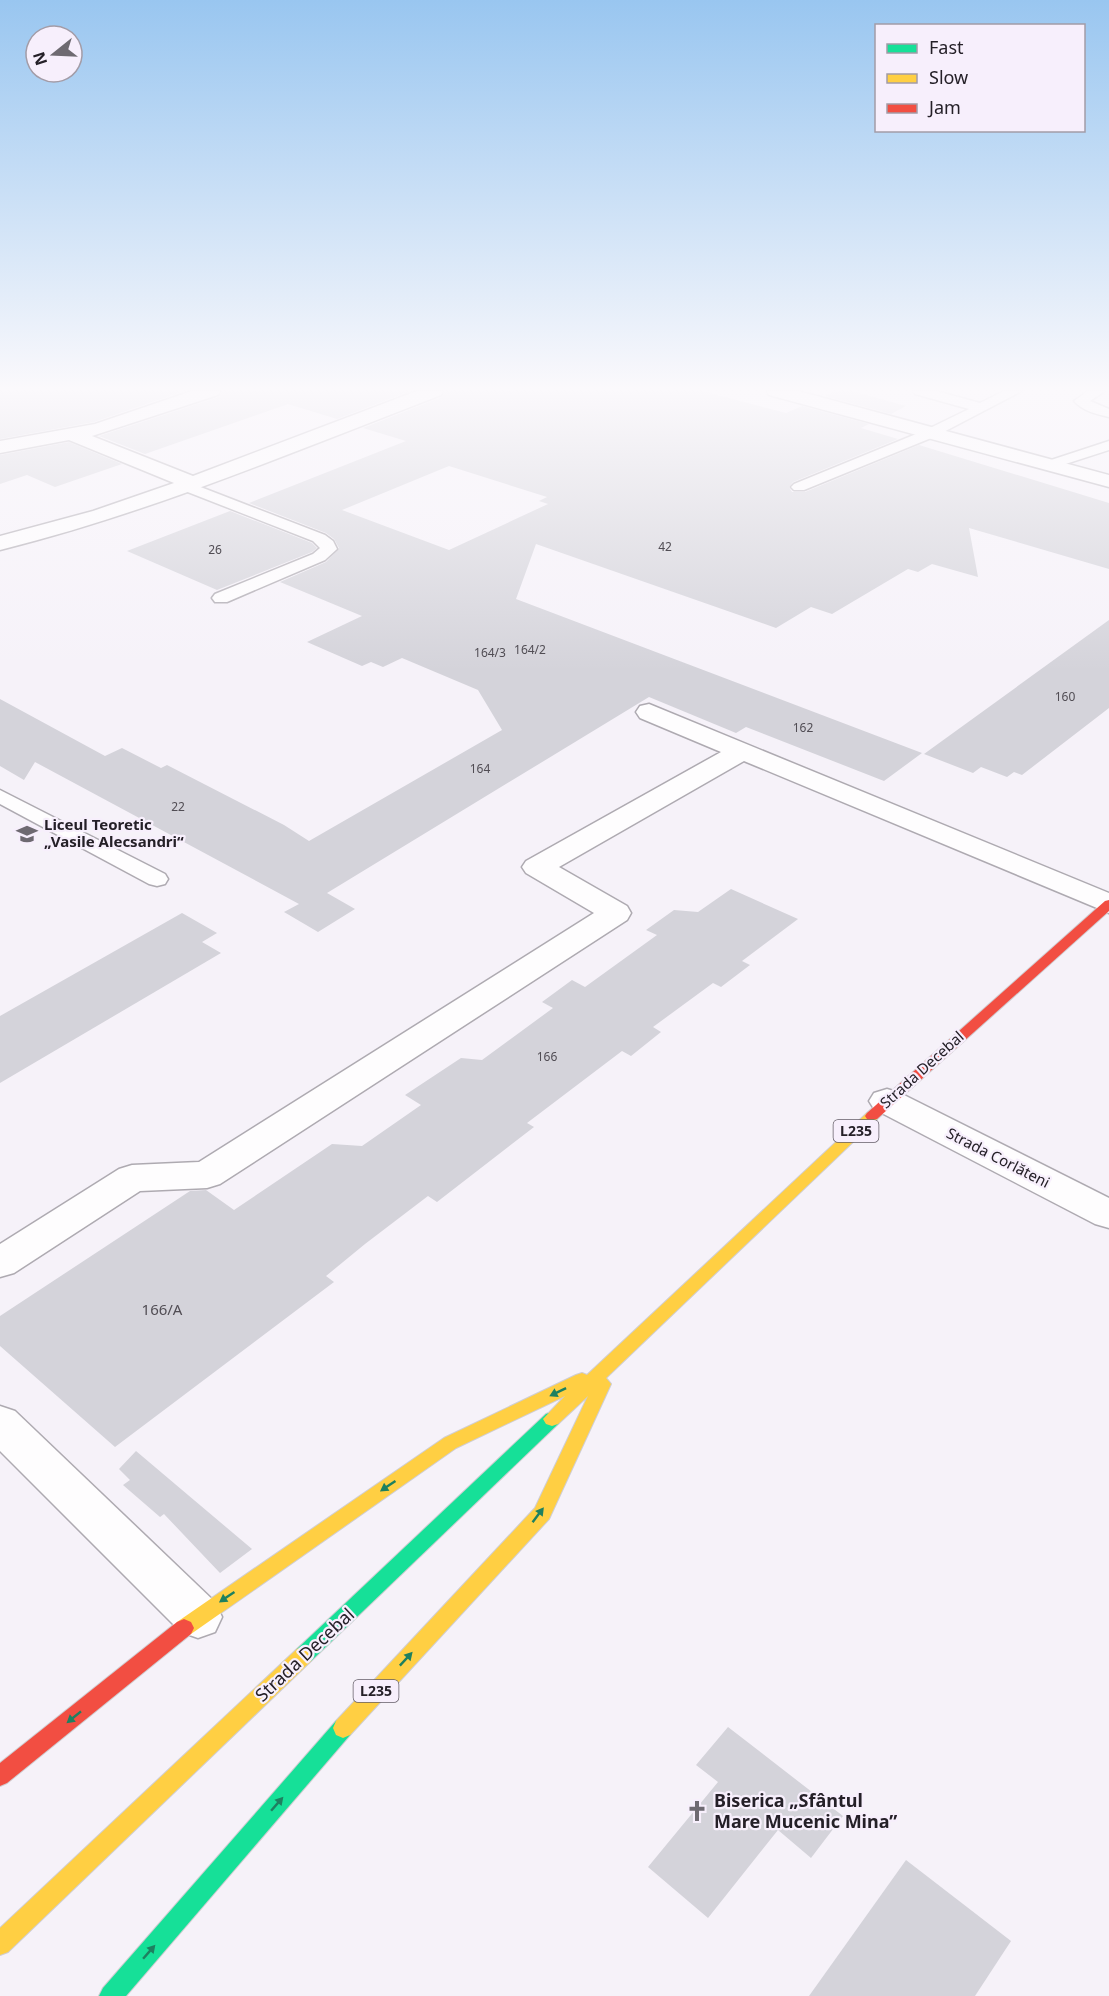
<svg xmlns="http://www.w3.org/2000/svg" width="1109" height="1996" viewBox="0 0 1109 1996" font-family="'Noto Sans',sans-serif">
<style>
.building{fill:#d4d3da;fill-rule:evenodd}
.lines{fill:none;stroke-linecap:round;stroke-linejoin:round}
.lane-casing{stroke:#aeaab1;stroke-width:3}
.street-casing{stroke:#aeaab1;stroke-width:3}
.fast-casing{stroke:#d0ced2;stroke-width:2}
.slow-casing{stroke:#d0ced2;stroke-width:2}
.jam-casing{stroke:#d0ced2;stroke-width:2}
.lane{fill:#fefdfe;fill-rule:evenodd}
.street{fill:#fefdfe;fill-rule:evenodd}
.fast{fill:#16e098;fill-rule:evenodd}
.slow{fill:#ffcf43;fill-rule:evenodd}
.jam{fill:#f24e42;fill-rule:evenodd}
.oneway{fill:#1e8060}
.labels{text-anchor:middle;stroke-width:4.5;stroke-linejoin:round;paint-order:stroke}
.number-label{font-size:12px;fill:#514d54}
.shield{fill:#f7effc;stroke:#645e68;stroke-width:1.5}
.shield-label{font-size:14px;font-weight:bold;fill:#252028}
.poi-label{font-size:15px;font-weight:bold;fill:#252028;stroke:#f7effc;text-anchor:start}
.street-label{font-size:15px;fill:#252028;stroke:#f7effc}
.near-number-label{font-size:15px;fill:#514d54}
.near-street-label{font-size:18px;fill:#252028;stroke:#f7effc}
.near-poi-label{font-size:18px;font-weight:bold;fill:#252028;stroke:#f7effc;text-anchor:start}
</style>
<rect width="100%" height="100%" fill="#f6f2f9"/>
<g class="building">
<path d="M0,391H184L94,422L0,439Z"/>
<path d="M222,391H410L337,419L288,404L145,454L99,436L219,397Z"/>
<path d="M445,391H702L786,413L802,406L869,424L861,428L898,439L793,482L789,487L792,492H805L919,445L1109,503V569L969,528L978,577L932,564L918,572L908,569L832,614L811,607L776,628L536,544L516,599L922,753L884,781L746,727L736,733L649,697L327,893L355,909L318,932L284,912L299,904L35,762L24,780L0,766V699L105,756L122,748L161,768L167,765L284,825L309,841L502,730L478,690L402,658L383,667L371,662L362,666L307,642L362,616L280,582L326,562L339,548L334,539L326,533L249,503L406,441L363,428L442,397ZM449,466L547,497L539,501L548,504L449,550L342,510Z"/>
<path d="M836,391H852L906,406L891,414L825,396Z"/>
<path d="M69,442L122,464L55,487L27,475L0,484V455Z"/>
<path d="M230,511L312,543L317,548L312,552L217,590L127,551Z"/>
<path d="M1109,620V708L1022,775L1014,772L1007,777L981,767L973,773L924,754Z"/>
<path d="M731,889L798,919L742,961L750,965L721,987L713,983L653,1027L661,1032L631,1056L622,1051L527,1123L534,1127L437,1202L428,1196L365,1244L326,1276L334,1282L115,1447L0,1346V1316L190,1191L206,1190L234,1210L332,1144L362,1146L421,1105L405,1095L461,1058L482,1060L553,1008L542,1002L572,980L585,987L657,935L646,930L674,910L698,912Z"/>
<path d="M182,913L217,933L202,942L221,953L0,1083V1016Z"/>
<path d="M136,1451L188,1495L252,1549L220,1573L164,1514L160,1517L123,1485L130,1480L119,1469Z"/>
<path d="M728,1727L843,1816L811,1858L778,1830L708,1918L648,1867L718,1782L696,1765Z"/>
<path d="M906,1860L1011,1941L975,1996H809Z"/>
</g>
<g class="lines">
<defs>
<g id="lane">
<path d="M913,391H936L980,403L1004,391H1022L936,436L804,490H794L791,487L794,484L926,430L969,409L915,394Z"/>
<path d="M1088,391H1105L1090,401L1109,409V417C1096,414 1083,411 1074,401Z"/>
<path d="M1109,441V450L1050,469L1043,465L1045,462Z"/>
<path d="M185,481L325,535L333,541L337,549L325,560L227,602H215L212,598L215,594L313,554L320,548L313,541L180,489L177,486L180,483Z"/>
<path d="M0,790L165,874L168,879L165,884L157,886L149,884L0,804Z"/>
</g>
<g id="street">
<path d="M192,391H220L218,395L92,436L193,476L417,391H443L441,395C295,451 152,512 0,550V536L93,511L174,483L69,440L0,453V441L95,424Z"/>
<path d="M767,391H798L1109,475V487L769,395Z"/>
<path d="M649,704L1109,893V913L744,761L559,867L627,906L631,913L627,920L220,1184L207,1188L140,1191L14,1273L0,1277V1244L119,1169L132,1165L199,1162L594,913L526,873L522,867L526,861L721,752L640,718L636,712L640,706Z"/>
<path d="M887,1089L900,1093L1109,1198V1228L1095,1224L874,1109L869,1101L874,1093Z"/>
<path d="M0,1406L15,1411L215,1602L222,1617L215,1632L198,1638L181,1632L0,1451Z"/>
</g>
<g id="fast">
<path d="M552,1412L558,1414L561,1419L558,1424L311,1661L304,1664L297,1661L294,1655L297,1649L546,1414Z"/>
<path d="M343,1718L350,1721L353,1728L350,1735L126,1996H99L103,1988L336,1721Z"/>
</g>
<g id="slow">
<path d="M872,1111L879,1116L877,1119L606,1378L611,1384L549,1519L350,1735L343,1738L336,1735L333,1728L336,1721L535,1508L588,1396L558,1424L552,1426L546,1424L543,1419L565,1396L456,1448L191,1634L184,1637L177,1634L174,1628L177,1622L444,1438L576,1375L582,1373L587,1375L867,1113Z"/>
<path d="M304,1646L311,1649L314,1655L311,1661L8,1952L0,1955V1928L297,1649Z"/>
</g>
<g id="jam">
<path d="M1109,900V911L877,1119H867L865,1116L867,1113L1105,901Z"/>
<path d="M184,1619L191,1622L194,1628L191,1634L7,1783L0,1786V1763L177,1622Z"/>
</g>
</defs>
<use href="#lane" class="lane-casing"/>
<use href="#street" class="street-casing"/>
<use href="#fast" class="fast-casing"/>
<use href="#slow" class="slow-casing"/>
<use href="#jam" class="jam-casing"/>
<use href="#lane" class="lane"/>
<use href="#street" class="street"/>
<use href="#fast" class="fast"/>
<use href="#slow" class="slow"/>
<use href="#jam" class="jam"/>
</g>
<defs><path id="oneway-solid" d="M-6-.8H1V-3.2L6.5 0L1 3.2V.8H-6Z" transform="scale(1.5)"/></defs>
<g class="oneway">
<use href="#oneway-solid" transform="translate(558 1392) rotate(154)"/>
<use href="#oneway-solid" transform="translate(388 1486) rotate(146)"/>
<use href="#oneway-solid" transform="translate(538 1515) rotate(-53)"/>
<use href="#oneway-solid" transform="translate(227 1597) rotate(146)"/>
<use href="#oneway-solid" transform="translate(406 1659) rotate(-47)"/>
<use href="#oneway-solid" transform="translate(74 1717) rotate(141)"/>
<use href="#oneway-solid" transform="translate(277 1804) rotate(-49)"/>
<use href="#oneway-solid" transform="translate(149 1952) rotate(-49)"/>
</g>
<linearGradient id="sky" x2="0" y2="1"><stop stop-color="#99c6f0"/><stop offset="0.58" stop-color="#fbf9fc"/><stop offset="1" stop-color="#fbf9fc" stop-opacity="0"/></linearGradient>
<rect width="1109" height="671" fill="url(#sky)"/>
<defs>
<symbol id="school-bare" viewBox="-9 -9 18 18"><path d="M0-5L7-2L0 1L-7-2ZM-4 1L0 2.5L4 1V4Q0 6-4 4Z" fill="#6e6a71" stroke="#f7effc" stroke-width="2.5" paint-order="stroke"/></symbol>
<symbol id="church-bare" viewBox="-9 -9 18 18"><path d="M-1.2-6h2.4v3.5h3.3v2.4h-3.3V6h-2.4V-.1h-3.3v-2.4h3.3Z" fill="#6e6a71" stroke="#f7effc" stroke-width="2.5" paint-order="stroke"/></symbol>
</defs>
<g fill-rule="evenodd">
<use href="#school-bare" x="12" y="819" width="30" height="30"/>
<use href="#church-bare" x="682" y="1796" width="30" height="30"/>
</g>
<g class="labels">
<g class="number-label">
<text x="665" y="551">42</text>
<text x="215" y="554">26</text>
<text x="530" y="654">164/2</text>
<text x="490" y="657">164/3</text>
<text x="1065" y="701">160</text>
<text x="803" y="732">162</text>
<text x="480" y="773">164</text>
<text x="178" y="811">22</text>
<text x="547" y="1061">166</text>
</g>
<g class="shield">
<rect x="833.5" y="1120" width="45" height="22" rx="4.5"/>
<rect x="353.5" y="1680" width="45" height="22" rx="4.5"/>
</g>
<g class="shield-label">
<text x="856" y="1136">L235</text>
<text x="376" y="1696">L235</text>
</g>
<g class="poi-label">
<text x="44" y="830">Liceul Teoretic<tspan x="44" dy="17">„Vasile Alecsandri“</tspan></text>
</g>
<g class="street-label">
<text transform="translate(922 1070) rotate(-42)" y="5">Strada Decebal</text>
<text transform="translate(998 1158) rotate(27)" y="5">Strada Corlăteni</text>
</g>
<g class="near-number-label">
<text x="162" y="1315">166/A</text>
</g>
<g class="near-street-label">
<text transform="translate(305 1655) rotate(-43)" y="6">Strada Decebal</text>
</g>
<g class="near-poi-label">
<text x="714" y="1807">Biserica „Sfântul<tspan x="714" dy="21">Mare Mucenic Mina”</tspan></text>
</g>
</g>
<rect x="875" y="24" width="210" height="108" fill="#f7effc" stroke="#a39ca7" stroke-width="1.5"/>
<rect x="887" y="44" width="30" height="9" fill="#16e098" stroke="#a39ca7" stroke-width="1.5"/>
<text x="929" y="54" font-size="18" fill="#252028">Fast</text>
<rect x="887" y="74" width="30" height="9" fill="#ffcf43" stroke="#a39ca7" stroke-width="1.5"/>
<text x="929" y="84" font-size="18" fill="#252028">Slow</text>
<rect x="887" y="104" width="30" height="9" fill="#f24e42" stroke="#a39ca7" stroke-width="1.5"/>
<text x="929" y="114" font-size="18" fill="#252028">Jam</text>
<g transform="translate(54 54) rotate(252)"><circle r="28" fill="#f7effc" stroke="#a39ca7" stroke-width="1.5"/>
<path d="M0-4.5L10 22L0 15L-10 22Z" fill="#6e6a71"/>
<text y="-9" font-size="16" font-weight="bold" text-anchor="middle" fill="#252028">N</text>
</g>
</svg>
